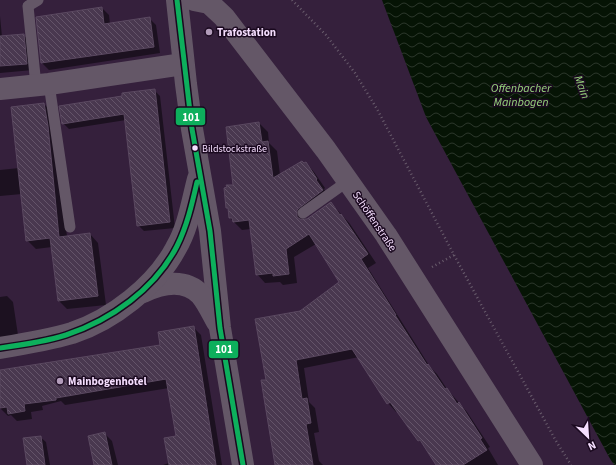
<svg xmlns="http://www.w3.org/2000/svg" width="616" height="465" viewBox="0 0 616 465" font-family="'Source Sans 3',sans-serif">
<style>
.water{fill:url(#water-waves)}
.shadow{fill:#0007}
.building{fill:url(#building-back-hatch);stroke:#5a4860}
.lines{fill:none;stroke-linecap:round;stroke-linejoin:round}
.path{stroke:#695c6c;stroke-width:2.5;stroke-dasharray:1 3;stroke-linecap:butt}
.service{stroke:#645767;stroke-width:11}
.minor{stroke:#645767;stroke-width:22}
.bus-1-casing{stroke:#1a091f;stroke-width:8}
.bus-1{stroke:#0daf5c;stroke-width:5}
.poi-dot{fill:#b29cba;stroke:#1a091f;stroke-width:1.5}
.bus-dot{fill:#f5defe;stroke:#1a091f;stroke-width:1.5}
.labels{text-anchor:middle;stroke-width:3;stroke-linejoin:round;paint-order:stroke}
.bus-label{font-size:10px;fill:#f5defe;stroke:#1a091f;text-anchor:start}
.poi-label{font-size:11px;font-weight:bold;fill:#f5defe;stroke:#1a091f;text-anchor:start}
.street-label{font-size:11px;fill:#f5defe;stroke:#1a091f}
.water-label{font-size:12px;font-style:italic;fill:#97d57d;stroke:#1a091f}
.line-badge{stroke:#1a091f;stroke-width:1.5}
.badge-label{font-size:11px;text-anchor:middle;font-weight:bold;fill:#fff}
</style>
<defs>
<pattern id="water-waves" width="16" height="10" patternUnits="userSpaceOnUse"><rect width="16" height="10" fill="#061405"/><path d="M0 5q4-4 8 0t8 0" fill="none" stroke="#2b362a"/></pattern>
<pattern id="building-back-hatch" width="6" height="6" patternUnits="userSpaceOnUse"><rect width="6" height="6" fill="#49384f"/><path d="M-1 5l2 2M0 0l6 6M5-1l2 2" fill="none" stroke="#645469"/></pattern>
</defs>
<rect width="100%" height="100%" fill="#35203c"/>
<path class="water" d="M382,0H616V465H614L609,457L426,117Z"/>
<g class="shadow">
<path d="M102,8L109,15L110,24L149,18L156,25L160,53L49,70L42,63Z"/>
<path d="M0,16L2,37L23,35L30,41L33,70L0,73Z"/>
<path d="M154,90L160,96L175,228L144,231L138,225L126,120L69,129L63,123L123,97Z"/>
<path d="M44,104L53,113L56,135L67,237L90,234L98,243L106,305L67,309L59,301L52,247L36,249L27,240L22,194L0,196V170L19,168Z"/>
<path d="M259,123L268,132L269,143L277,151L280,175L306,163L314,172L325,188L324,189L331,199L307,216L304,220H307L331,203L350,224L376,263L368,268L430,367L437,374L447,389L467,412L490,447L488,448L498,465H438L398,411L396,412L389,404L395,400L388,402V404L359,357L304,368L309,402L315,408L319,432L314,433L319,461L323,465H276L267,380L300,312L341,282L316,244L294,257L297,283L283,285L280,282L265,283L257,274L251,229L242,230L230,218V210L227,207Z"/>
<path d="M7,296L13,302L18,335L0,338V297Z"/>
<path d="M193,327L201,335L222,465H163L169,463L177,437L169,388L65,405L61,401L42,406L43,410L31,412L32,419L17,421L11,415L8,416L0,408V371L162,345Z"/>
<path d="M104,433L112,441L118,465H95Z"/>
<path d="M40,437L46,442L50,465H28Z"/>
</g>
<g class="building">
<path d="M102,7L104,24L150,17L154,47L41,63L36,17Z"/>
<path d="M24,34L27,64L0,66V36Z"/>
<path d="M155,89L170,222L137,226L124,114L62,124L59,106L122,96V93Z"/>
<path d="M44,103L48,126L59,237L90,233L98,296L58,301L50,238L26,241L11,107Z"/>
<path d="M259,122L262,142L268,141L273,178L302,161L304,163L306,162L317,179L316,180L323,190L299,208L297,210V217L300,219H307L331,202L340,215L341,214L368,254L361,259L396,315H395L427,365L428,364L445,389L447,388L457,404L459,402L482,438L480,439L487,450L463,465H436L420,440L418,441L390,402L387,404L352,349L296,360L302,399L307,398L311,423L306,424L313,465H275L261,380H266L255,319L300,311L339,282L309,234L286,249L289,274L273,276V273L256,275L249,220L233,222L232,218H229L228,208H226L224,188L227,187L226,185H233L226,127Z"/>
<path d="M194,326L216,465H169L164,438L176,436L166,379L56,398V400L24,404L25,411L8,414L7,407L0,408V370L160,345L158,332Z"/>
<path d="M105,432L112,465H94L88,436Z"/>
<path d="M41,436L45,465H27L23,438Z"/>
</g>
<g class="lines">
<g class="path">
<path d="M292,0L326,35L355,73L377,109L454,255L556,441L571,465"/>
<path d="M432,267L454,255"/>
</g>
<g class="service">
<path d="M49,84L70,227"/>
<path d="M36,86L28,6L38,0"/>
<path d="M303,213L348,181"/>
</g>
<g class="minor">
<path d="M177,0L186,84L192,129L210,231L220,328L243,465"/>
<path d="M194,0L209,3L224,17L326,150L386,235L532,465"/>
<path d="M0,89L49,84L183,64"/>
<path d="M143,292C162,283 185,278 201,295C207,302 212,313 217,322"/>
<path d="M0,348C24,344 48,340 72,333C112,320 156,286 176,248C188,228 192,202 198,179"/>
</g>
<defs>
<g id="bus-1">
<path d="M177,0L192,129L210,231L220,328L243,465"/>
<path d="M0,348C22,345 44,342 66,335C111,320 155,289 177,246C187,226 192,204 197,182"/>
</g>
</defs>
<use href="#bus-1" class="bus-1-casing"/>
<use href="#bus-1" class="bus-1"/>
</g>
<g class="poi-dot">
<circle cx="209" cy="32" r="4"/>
<circle cx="60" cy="381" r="4"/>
</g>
<circle class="bus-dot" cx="195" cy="148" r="3.5"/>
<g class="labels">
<g class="bus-label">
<text x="202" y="152">Bildstockstraße</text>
</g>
<g class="poi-label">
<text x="217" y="36">Trafostation</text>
<text x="68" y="385">Mainbogenhotel</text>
</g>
<g class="street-label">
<text transform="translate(375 221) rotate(56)" y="4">Schöffenstraße</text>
</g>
<g class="water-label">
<text transform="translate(582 87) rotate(69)" y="4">Main</text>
<text x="521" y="92">Offenbacher<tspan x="521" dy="14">Mainbogen</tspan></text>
</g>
</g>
<g class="line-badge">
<rect x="175" y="107" width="31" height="19" rx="4" fill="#0daf5c"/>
<rect x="208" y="340" width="31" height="19" rx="4" fill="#0daf5c"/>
</g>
<g class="badge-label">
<text x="191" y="121">101</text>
<text x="224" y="353">101</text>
</g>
<g transform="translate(588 437) rotate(155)" stroke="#1a091f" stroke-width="3" paint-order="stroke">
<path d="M0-3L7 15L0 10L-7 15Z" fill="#f5defe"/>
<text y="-6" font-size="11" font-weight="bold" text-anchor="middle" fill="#f5defe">N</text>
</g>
</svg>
